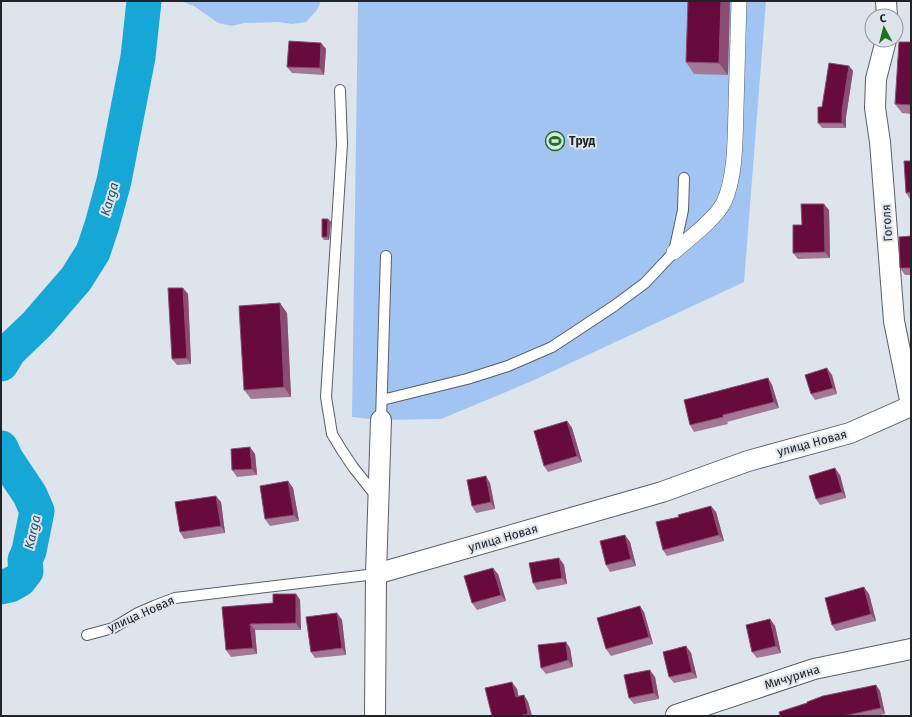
<svg xmlns="http://www.w3.org/2000/svg" width="912" height="717" viewBox="0 0 912 717" font-family="'Fira Sans',sans-serif">
<style>
.green{fill:#a1c4f3}
.lines{fill:none;stroke-linecap:round;stroke-linejoin:round}
.river{stroke:#17a7d7;stroke-width:35}
.service-casing{stroke:#5a5f66;stroke-width:12}
.pedestrian-casing{stroke:#5a5f66;stroke-width:16}
.minor-casing{stroke:#5a5f66;stroke-width:22}
.service{stroke:#fff;stroke-width:10}
.pedestrian{stroke:#fff;stroke-width:15}
.minor{stroke:#fff;stroke-width:20}
.wall{fill:#a27894}
.shaded-wall{fill:#8a4c70}
.building{fill:#660b3b;stroke:#8a4c70}
.labels{text-anchor:middle;stroke-width:4;stroke-linejoin:round;paint-order:stroke}
.poi-label{font-size:12px;font-weight:bold;fill:#212326;stroke:#dee4ec;text-anchor:start}
.street-label{font-size:12px;fill:#212326;stroke:#dee4ec}
.water-label{font-size:13px;font-style:italic;fill:#1f5267;stroke:#dee4ec}
</style>
<rect width="100%" height="100%" fill="#dee4ec"/>
<g class="green">
<path d="M165,1H321L317,10L306,22L292,24L279,22L244,23L232,26L218,23L194,6L183,2H168Z"/>
<path d="M358,1H766L744,282L532,381L441,419L381,420L352,417Z"/>
</g>
<g class="lines">
<g class="river">
<path d="M1,364L9,351L37,324L76,279L93,252L102,225L114,181L138,57L144,1"/>
<path d="M1,448L6,459L30,495L37,511L29,551L25,560L26,571L19,580L10,585L1,587"/>
</g>
<defs>
<g id="service">
<path d="M340,90L342,144L326,397L332,434L341,449L353,467L376,496"/>
<path d="M382,400L467,379L508,366L552,347L614,306L645,283L674,252L683,210L684,178"/>
<path d="M381,420L386,256"/>
<path d="M87,635L113,628L138,613L154,606L175,598L376,574"/>
</g>
<path id="pedestrian" d="M674,252C689,238 715,220 724,202C736,176 735,137 736,108C737,73 738,37 739,1"/>
<g id="minor">
<path d="M886,1L887,16"/>
<path d="M886,40L876,79L875,108L880,142L894,321L911,405"/>
<path d="M376,574L662,492L748,461L850,433L911,406"/>
<path d="M676,715L814,669L911,649"/>
<path d="M375,716L376,574L381,420"/>
</g>
</defs>
<use href="#service" class="service-casing"/>
<use href="#pedestrian" class="pedestrian-casing"/>
<use href="#minor" class="minor-casing"/>
<use href="#service" class="service"/>
<use href="#pedestrian" class="pedestrian"/>
<use href="#minor" class="minor"/>
</g>
<g class="wall">
<path d="M688,1L728,75L694,74L686,62Z"/>
<path d="M911,42V114L902,113L895,104Z"/>
<path d="M321,43L326,49L324,75L292,73L287,67Z"/>
<path d="M849,66L853,71L846,117V128H822L818,123L822,107Z"/>
<path d="M911,161V199H910L906,193Z"/>
<path d="M829,210L830,258L798,259L793,253L802,225Z"/>
<path d="M328,219L331,222L329,240H324L322,237Z"/>
<path d="M911,236V275H905L900,268Z"/>
<path d="M188,294L191,364L177,365L172,359Z"/>
<path d="M287,313L291,397L251,399L244,390Z"/>
<path d="M832,375L837,394L815,400L811,394Z"/>
<path d="M768,378L772,385L779,408L727,422L728,424L694,432L690,425Z"/>
<path d="M567,421L572,428L582,462L548,472L544,466Z"/>
<path d="M255,454L257,475L237,477L232,470Z"/>
<path d="M840,475L846,498L820,505L816,499Z"/>
<path d="M288,481L293,488L299,521L270,526L265,519Z"/>
<path d="M490,483L495,509L476,513L472,506Z"/>
<path d="M221,502L225,533L184,539L180,532Z"/>
<path d="M716,512L724,541L667,556L663,550Z"/>
<path d="M630,542L636,566L610,572L606,565Z"/>
<path d="M559,558L564,565L567,584L537,590L533,583Z"/>
<path d="M498,574L506,601L477,610L472,603Z"/>
<path d="M296,594L300,600L301,630H255L257,654L231,657L226,650L222,607L273,603Z"/>
<path d="M869,594L876,621L836,631L832,625Z"/>
<path d="M644,612L653,644L611,656L606,649Z"/>
<path d="M337,613L342,620L346,655L315,658L311,652Z"/>
<path d="M770,619L775,626L781,653L757,658L752,652Z"/>
<path d="M686,646L691,653L697,678L674,683L669,677Z"/>
<path d="M570,648L573,667L546,674L541,668Z"/>
<path d="M655,677L659,699L634,704L629,698Z"/>
<path d="M876,685L880,691L885,714L875,716H780Z"/>
<path d="M517,689L518,696L524,695L528,702L532,716H492Z"/>
</g>
<g class="shaded-wall">
<path d="M721,1H730L728,75L719,63Z"/>
<path d="M321,43L326,49L324,75L320,68Z"/>
<path d="M849,66L853,71L846,117V128L842,123V111Z"/>
<path d="M824,204L829,210L830,258L825,252Z"/>
<path d="M328,219L331,222L329,240L327,237Z"/>
<path d="M183,288L188,294L191,364L187,358Z"/>
<path d="M280,303L287,313L291,397L284,387Z"/>
<path d="M827,368L832,375L837,394L833,388Z"/>
<path d="M768,378L772,385L779,408L774,402Z"/>
<path d="M567,421L572,428L582,462L577,456Z"/>
<path d="M250,447L255,454L257,475L252,469Z"/>
<path d="M835,468L840,475L846,498L842,492Z"/>
<path d="M486,476L490,483L495,509L491,502Z"/>
<path d="M288,481L293,488L299,521L294,515Z"/>
<path d="M216,496L221,502L225,533L221,526Z"/>
<path d="M711,506L716,512L724,541L719,535Z"/>
<path d="M625,535L630,542L636,566L631,559Z"/>
<path d="M559,558L564,565L567,584L562,578Z"/>
<path d="M493,568L498,574L506,601L501,595Z"/>
<path d="M864,587L869,594L876,621L871,614Z"/>
<path d="M296,594L300,600L301,630L296,623Z"/>
<path d="M640,606L644,612L653,644L649,637Z"/>
<path d="M337,613L342,620L346,655L342,648Z"/>
<path d="M770,619L775,626L781,653L776,646Z"/>
<path d="M250,624L255,630L257,654L253,648Z"/>
<path d="M566,642L570,648L573,667L568,660Z"/>
<path d="M686,646L691,653L697,678L692,672Z"/>
<path d="M650,670L655,677L659,699L654,693Z"/>
<path d="M512,682L517,689L520,703L516,697Z"/>
<path d="M876,685L880,691L885,714L881,708Z"/>
<path d="M524,695L528,702L532,716H530L528,714Z"/>
</g>
<g class="building">
<path d="M688,1H721L719,63L686,62Z"/>
<path d="M289,41L321,43L320,68L287,67Z"/>
<path d="M899,42H911V105L895,104Z"/>
<path d="M829,63L849,66L842,111V123H818V107H822Z"/>
<path d="M904,161H911V192L906,193Z"/>
<path d="M801,204H824L825,252L793,253V225H802Z"/>
<path d="M322,219H328L327,237H322Z"/>
<path d="M911,236V268H900L899,237Z"/>
<path d="M168,288H183L187,358L172,359Z"/>
<path d="M280,303L284,387L244,390L239,306Z"/>
<path d="M827,368L833,388L811,394L805,375Z"/>
<path d="M768,378L774,402L723,415V417L690,425L684,400Z"/>
<path d="M567,421L577,456L544,466L534,431Z"/>
<path d="M250,447L252,469L232,470L231,449Z"/>
<path d="M835,468L842,492L816,499L809,476Z"/>
<path d="M486,476L491,502L472,506L467,480Z"/>
<path d="M288,481L294,515L265,519L260,486Z"/>
<path d="M216,496L221,526L180,532L175,502Z"/>
<path d="M711,506L719,535L663,550L656,522L679,517L678,515Z"/>
<path d="M625,535L631,559L606,565L600,541Z"/>
<path d="M559,558L562,578L533,583L529,563Z"/>
<path d="M493,568L501,595L472,603L464,576Z"/>
<path d="M864,587L871,614L832,625L825,598Z"/>
<path d="M273,594H296V623L250,624L253,648L226,650L222,607L273,603Z"/>
<path d="M640,606L649,637L606,649L597,618Z"/>
<path d="M337,613L342,648L311,652L306,617Z"/>
<path d="M770,619L776,646L752,652L746,625Z"/>
<path d="M566,642L568,660L541,668L538,645Z"/>
<path d="M686,646L692,672L669,677L663,652Z"/>
<path d="M650,670L654,693L629,698L624,675Z"/>
<path d="M512,682L516,697L524,695L528,714L519,716H492L485,688Z"/>
<path d="M876,685L881,708L843,716H780L779,712L807,703V702L823,696Z"/>
</g>
<defs>
<symbol id="stadium-ring" viewBox="-11 -11 22 22"><circle r="9.5" fill="#dee4ec" stroke="#1f731d" stroke-width="1.5"/><path d="M0-5a6.5 5 0 1 0 0 10a6.5 5 0 1 0 0-10ZM-3.5-1.8h7v3.6h-7Z" fill="#1f731d"/></symbol>
</defs>
<g fill-rule="evenodd">
<use href="#stadium-ring" x="544" y="130" width="22" height="22"/>
</g>
<g class="labels">
<g class="poi-label">
<text x="569" y="145">Труд</text>
</g>
<g class="street-label">
<text transform="translate(887 223) rotate(-94)" y="4">Гоголя</text>
<text transform="translate(812 443) rotate(-15)" y="4">улица Новая</text>
<text transform="translate(503 538) rotate(-16)" y="4">улица Новая</text>
<text transform="translate(141 614) rotate(-24)" y="4">улица Новая</text>
<text transform="translate(792 677) rotate(-17)" y="4">Мичурина</text>
</g>
<g class="water-label">
<text transform="translate(109 199) rotate(-74)" y="5">Karga</text>
<text transform="translate(32 532) rotate(-77)" y="5">Karga</text>
</g>
</g>
<rect width="912" height="717" fill="none" stroke="#212326" stroke-width="4"/>
<g transform="translate(884 28) rotate(353)"><circle r="19" fill="#dee4ec" stroke="#92979d"/>
<path d="M0-3L7 15L0 10L-7 15Z" fill="#1f731d"/>
<text y="-6" font-size="11" font-weight="bold" text-anchor="middle" fill="#212326">С</text>
</g>
</svg>
